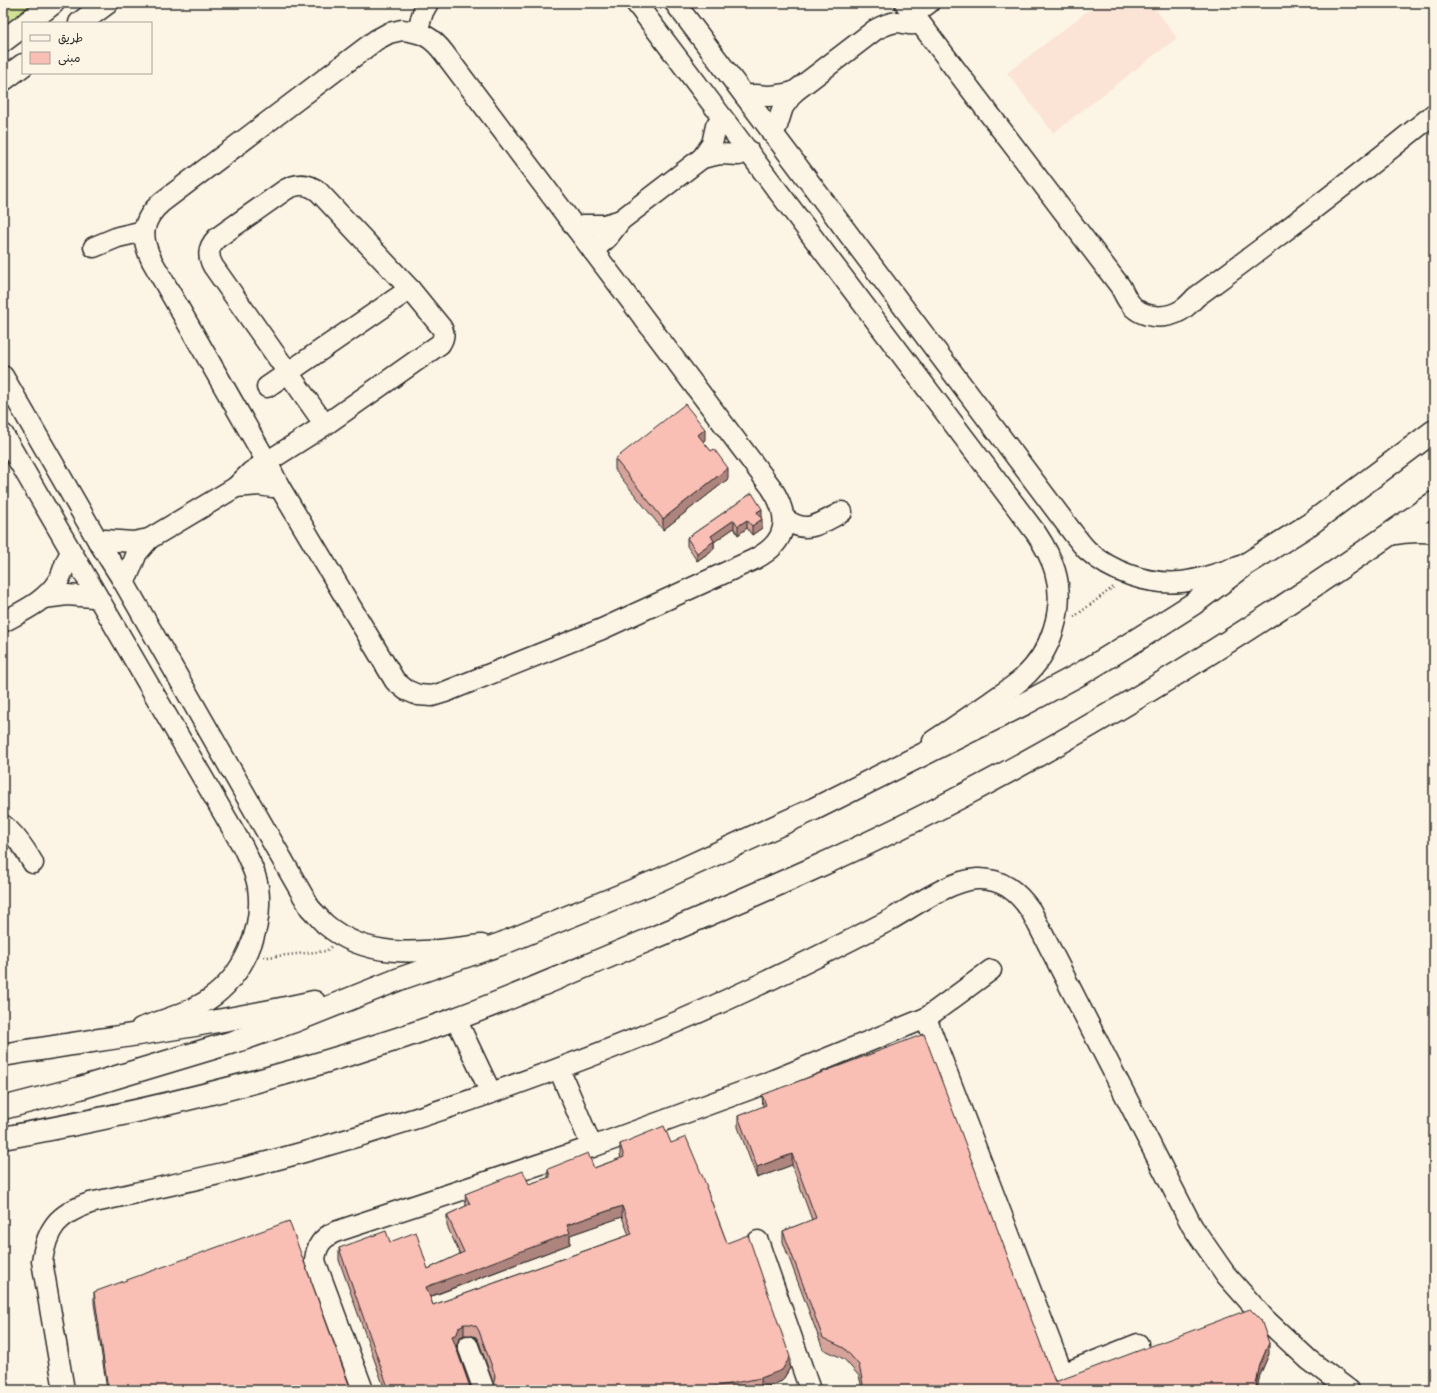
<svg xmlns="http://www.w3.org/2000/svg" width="1437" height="1393" viewBox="0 0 1437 1393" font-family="Mali,'Playpen Sans Arabic',sans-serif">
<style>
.built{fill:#fbe4d6}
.green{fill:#d2e195;stroke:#7e8660}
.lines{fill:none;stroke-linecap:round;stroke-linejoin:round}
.minor-casing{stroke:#2b2b2b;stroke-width:23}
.major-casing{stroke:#2b2b2b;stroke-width:25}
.path{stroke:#2b2b2b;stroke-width:2.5;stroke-dasharray:1 3;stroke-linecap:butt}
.minor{stroke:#fcf5e5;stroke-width:20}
.major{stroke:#fcf5e5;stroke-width:22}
.wall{fill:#d6a39b;stroke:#2b2b2b;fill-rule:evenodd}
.shaded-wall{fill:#ae857e;stroke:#2b2b2b}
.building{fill:#f9beb4;stroke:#2b2b2b;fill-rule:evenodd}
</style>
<rect width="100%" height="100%" fill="#fcf5e5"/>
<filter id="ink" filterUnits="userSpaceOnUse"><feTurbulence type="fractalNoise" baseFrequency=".025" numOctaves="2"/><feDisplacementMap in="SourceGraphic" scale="8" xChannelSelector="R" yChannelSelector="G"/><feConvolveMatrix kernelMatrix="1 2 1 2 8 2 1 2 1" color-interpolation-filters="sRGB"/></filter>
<g filter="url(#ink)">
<path class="built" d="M1098,3H1151L1177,38L1053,133L1007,73Z"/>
<path class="green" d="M11,3H41L3,31V9Z"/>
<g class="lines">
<defs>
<g id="minor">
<path d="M636,3L1036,533C1044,545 1051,557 1055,571C1066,608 1051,653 1023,678C1013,687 1000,695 989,703C970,716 952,729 933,741"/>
<path d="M675,3L1073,533C1077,538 1082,545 1087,550C1111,572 1148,585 1181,582C1201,580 1221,572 1241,566"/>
<path d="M905,3L1120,286C1123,291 1125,297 1129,302C1140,318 1164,320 1180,311C1186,308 1191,302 1196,297C1277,238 1356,177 1434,114"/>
<path d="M914,14L929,3"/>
<path d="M402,30C422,32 432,37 444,53L771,487C791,517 788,542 755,559L602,629L445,692L432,696L418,695L406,690L395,681L279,486L267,462L152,261C140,237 141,220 162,202L376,40L389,33Z"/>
<path d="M417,32L423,12L428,3"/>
<path d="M745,96C754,94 759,95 768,96C776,96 785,94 794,92"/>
<path d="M772,133L777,126L783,107L794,92L875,30C882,26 889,23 897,22C905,22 912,27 919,22"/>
<path d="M702,158L720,154L739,155L748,150"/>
<path d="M576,228L583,225H604L621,220"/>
<path d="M94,247L118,237L144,231"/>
<path d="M593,251L608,237L621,220L702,158L712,144L716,126L722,118"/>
<path d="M3,376L98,541L122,579L310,908C315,913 320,919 325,924C371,963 428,951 482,945"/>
<path d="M267,387L410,289"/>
<path d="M3,434L243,847C249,860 256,873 258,887C264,929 244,976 208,1000C188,1013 163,1020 141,1028"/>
<path d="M236,487L259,485L272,487L279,486"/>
<path d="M784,518C806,536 821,523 842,512"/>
<path d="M1389,535C1405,532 1418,531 1434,533"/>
<path d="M98,541L105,540L133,542L149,539"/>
<path d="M122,579L128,575L137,553L149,539L236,487L251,472L325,425L440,344C444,338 445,333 441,327L410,289L319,192C308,183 297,183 285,190L217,238C208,247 207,255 213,266L325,425"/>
<path d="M44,598L67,595L93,597L97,596"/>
<path d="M3,622C23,611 46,601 58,581C64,573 64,561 71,553"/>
<path d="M3,825C16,835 25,849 33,863"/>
<path d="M926,1018L1062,1372L1065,1373L1138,1344"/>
<path d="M456,1019L491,1093"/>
<path d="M559,1069L592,1147"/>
<path d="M758,1241L810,1390"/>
<path d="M468,1346L484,1390"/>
<path d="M64,1390L42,1261C47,1228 58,1214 90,1203C166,1186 243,1170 318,1148C441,1113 561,1070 679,1021C749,991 818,957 886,922C910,909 950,880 977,879C1002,878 1018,892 1031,911L1192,1226L1226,1275L1265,1319L1309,1360L1349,1390"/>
<path d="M363,1390L315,1261C316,1246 322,1238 335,1232L592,1147L764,1084L926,1018L991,970"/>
</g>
<g id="major">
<path d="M27,23L53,3"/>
<path d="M80,23L107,3"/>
<path d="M3,41L23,26"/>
<path d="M3,80L23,65"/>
<path d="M3,1055C107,1038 211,1025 314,1002"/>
<path d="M3,1108L80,1088L243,1039L297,1020L402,978L501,944L659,880L814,809L1024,704L1082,673L1138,639L1193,604L1245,565L1310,524L1434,431"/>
<path d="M3,1138C156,1110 309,1072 455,1019C519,996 582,967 646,941C755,895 865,848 970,792C1131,707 1285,609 1434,503"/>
</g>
</defs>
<use href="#minor" class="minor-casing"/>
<use href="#major" class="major-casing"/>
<g class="path">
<path d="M1074,617L1115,586"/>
<path d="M264,956L267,957L326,951L331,947"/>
</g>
<use href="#minor" class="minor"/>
<use href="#major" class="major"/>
</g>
<g class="wall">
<path d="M705,440L703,442L711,451L728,479L663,530L615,470V459Z"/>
<path d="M752,493L762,517L761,518L762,528L752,535L747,528L738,535L734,528L714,542V549L697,561L687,546V538Z"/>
<path d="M762,1095L1055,1382L1269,1354L1260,1375L862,1388L859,1376L844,1359L823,1349L783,1242V1231L812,1220L792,1165L757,1178L738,1127V1116L763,1107Z"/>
<path d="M671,1143L707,1190L727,1243L790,1368L782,1381L761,1389L754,1390H494V1385L479,1342L476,1337L470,1335H464L459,1338L457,1345H456L471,1390H385L339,1260V1248L390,1242L428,1269L460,1254L447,1226V1215L466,1206L465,1194L529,1184L548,1178V1169L594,1168L621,1158L620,1155V1144ZM622,1217L629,1235L433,1305L430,1297L570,1244V1235Z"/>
<path d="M94,1292L351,1390H107L94,1303Z"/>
</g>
<g class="shaded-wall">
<path d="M705,429V440L698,446V435Z"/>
<path d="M728,468V479L663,530V519Z"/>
<path d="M762,509V517L757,521V512Z"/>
<path d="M762,519V528L752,535V526Z"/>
<path d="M734,520V528L714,542V549L697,561V553L711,536Z"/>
<path d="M747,520V528L738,535V526Z"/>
<path d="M792,1154V1165L757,1178V1167Z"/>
<path d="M622,1206V1217L570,1235V1244L426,1298V1287L567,1225Z"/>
<path d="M464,1324V1335L459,1338L457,1345L452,1347V1336L459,1327Z"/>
<path d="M1269,1343V1354L1260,1375L1257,1390H1256V1384L1260,1364Z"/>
<path d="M790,1357V1368L782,1381L761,1389V1378Z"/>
</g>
<g class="building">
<path d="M685,404L705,429L698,435L711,451L714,449L728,468L663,519L615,459Z"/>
<path d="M752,493L762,509L757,512L762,519L752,526L747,520L738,526L734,520L711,536L714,541L697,553L687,538Z"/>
<path d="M924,1034L1055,1382L1250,1309L1261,1320L1269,1343L1260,1364L1256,1384V1390H861L863,1384L859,1365L844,1348L823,1338L783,1231L816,1218L792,1154L757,1167L738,1116L766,1105L762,1095Z"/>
<path d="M664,1126L671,1143L686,1137L707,1187H706L727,1243L748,1235L790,1357L782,1370L761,1378L697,1390H497L494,1383L495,1375L479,1331L476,1326L470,1324H464L459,1327L457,1334L452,1336L471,1390H389L339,1248L386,1231L390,1242L416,1232L428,1269L464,1252L447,1215L470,1204L465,1194L523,1171L529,1184L550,1177L548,1169L588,1153L594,1168L624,1157L620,1144ZM622,1206L632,1234L433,1305L426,1287L570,1233L567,1225Z"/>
<path d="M289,1221L351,1390H108L94,1292Z"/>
</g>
</g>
<rect width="1437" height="1393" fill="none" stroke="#fcf5e5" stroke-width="16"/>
<rect x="8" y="8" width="1421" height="1377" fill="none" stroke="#2b2b2b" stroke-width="1.5" filter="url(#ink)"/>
<rect x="22" y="22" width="130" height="52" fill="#fcf5e5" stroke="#a8a49b"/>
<rect x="30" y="35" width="20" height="6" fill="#fcf5e5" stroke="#a8a49b"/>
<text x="58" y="42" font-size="12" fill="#2b2b2b">طريق</text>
<rect x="30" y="52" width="20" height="12" fill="#f9beb4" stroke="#a8a49b"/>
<text x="58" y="62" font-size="12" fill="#2b2b2b">مبنى</text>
</svg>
